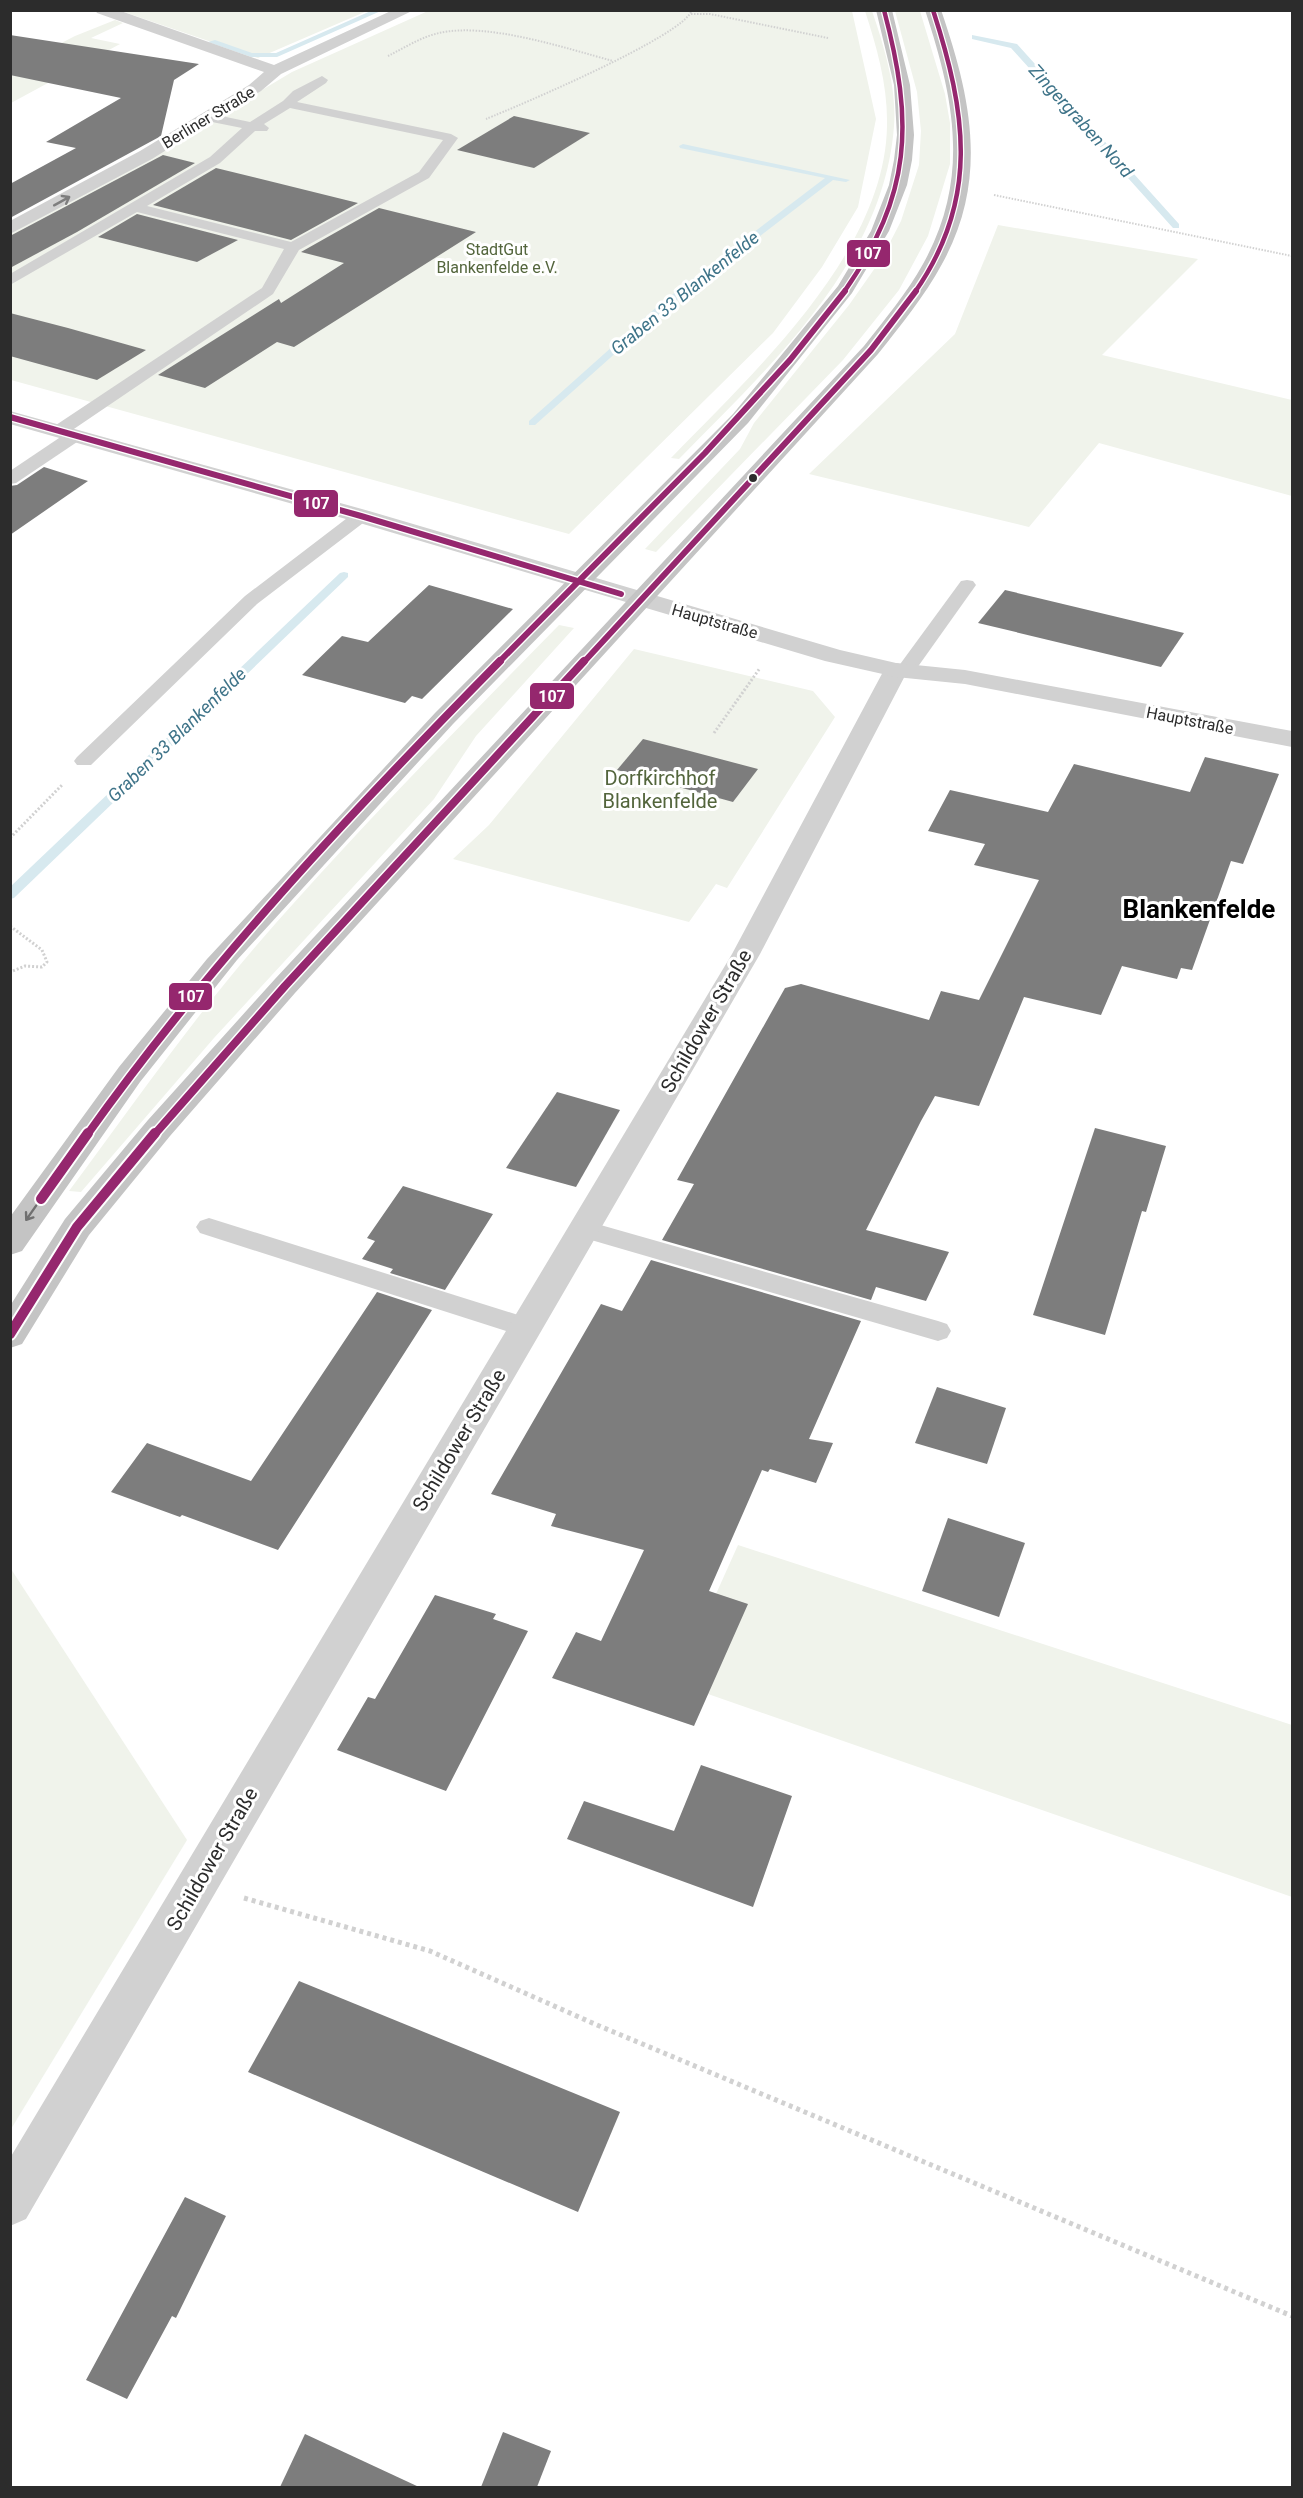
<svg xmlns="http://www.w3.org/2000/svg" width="1303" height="2498" viewBox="0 0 1303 2498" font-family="Roboto,sans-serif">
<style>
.green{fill:#f0f3eb}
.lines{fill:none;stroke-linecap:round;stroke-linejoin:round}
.stream{fill:#d7e9ef;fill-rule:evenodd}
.building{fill:#7d7d7d}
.path-far2{stroke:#d1d1d1;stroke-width:2;stroke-dasharray:1.5 1.5;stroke-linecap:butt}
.path-far1{stroke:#d1d1d1;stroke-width:3;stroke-dasharray:2 2;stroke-linecap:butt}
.path{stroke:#d1d1d1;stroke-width:5;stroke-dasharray:4 4;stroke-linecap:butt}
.service{fill:#d1d1d1;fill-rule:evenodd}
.minor{fill:#d1d1d1;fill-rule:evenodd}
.tertiary{fill:#d1d1d1;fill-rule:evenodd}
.primary{fill:#c4c4c4;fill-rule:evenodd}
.bus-1-far3-casing{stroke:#fff;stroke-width:7}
.bus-1-far2-casing{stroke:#fff;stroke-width:9}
.bus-1-far1-casing{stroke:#fff;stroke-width:11}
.bus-1-casing{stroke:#fff;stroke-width:14}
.bus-1-far3{stroke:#95276e;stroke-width:4.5}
.bus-1-far2{stroke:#95276e;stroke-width:6}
.bus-1-far1{stroke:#95276e;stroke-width:8}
.bus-1{stroke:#95276e;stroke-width:10}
.oneway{stroke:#7e7e7e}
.oneway2{stroke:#707070}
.bus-dot{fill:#2c2c2c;stroke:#fff;stroke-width:2}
.labels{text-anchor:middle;stroke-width:6;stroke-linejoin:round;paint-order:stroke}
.far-street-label{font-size:16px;fill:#2c2c2c;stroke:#fff}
.far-park-label{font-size:16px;fill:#53653c;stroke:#fff}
.far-water-label{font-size:18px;font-style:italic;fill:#3f7489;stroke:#fff}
.park-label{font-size:20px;fill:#53653c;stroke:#fff}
.street-label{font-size:20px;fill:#2c2c2c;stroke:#fff}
.district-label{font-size:26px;font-weight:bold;fill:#000;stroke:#fff}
.line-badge{stroke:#fff;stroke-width:2}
.badge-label{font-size:16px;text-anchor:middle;font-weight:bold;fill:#fff}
</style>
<rect width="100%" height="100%" fill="#fff"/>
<g class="green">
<path d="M121,11H367L258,58Z"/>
<path d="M428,11H852L876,119L858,207L822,267L773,333L569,534L11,380L10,234L157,153L292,72Z"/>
<path d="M865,11H872C884,46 897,88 894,126C884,263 769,367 679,459L671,458C753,373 885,253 887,126C888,86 877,48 865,11Z"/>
<path d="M895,11H920L945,94L950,123V164L928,236L899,290L843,360L656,552L645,549L740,449L754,423L849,305L882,258L901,221L919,165L921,131L917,92Z"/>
<path d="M115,20L123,23L91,38L120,44L11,103V69L75,36Z"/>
<path d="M998,225L1198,259L1102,355L1292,400V496L1099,443L1029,527L809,474L955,334Z"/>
<path d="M559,625L574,628L476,736L434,799L214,1038L81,1192L69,1191C130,1109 189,1024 256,946C353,834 456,730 559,625Z"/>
<path d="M634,649L813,691L835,717L727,888L716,884L689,922L453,859L489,825Z"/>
<path d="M738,1545L1292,1725V1897L708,1694L716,1594Z"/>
<path d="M11,1569L187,1840L11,2129H10Z"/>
</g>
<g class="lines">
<g class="stream">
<path d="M373,10H383L277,57H251L208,42L215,40L252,53H276Z"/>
<path d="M972,35L1017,44L1179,224V228H1173L1011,48L972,39Z"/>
<path d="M683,144L850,180L846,182L833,180L666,308L535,425H529V421L660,304L825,178L680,148L679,146Z"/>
<path d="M344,572L348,573V577L14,898L10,899V887L340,573Z"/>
</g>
</g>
<g class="building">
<path d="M10,35L199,64L174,80L161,136L10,218V184L76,148L46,142L121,98L10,75Z"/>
<path d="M514,116L590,133L534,168L457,150Z"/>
<path d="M163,155L195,163L77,232L10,268V236Z"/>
<path d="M216,168L358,203L291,240L153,205Z"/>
<path d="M379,208L476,232L294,347L277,342L205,388L158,375L279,299L281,303L344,263L301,252Z"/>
<path d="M137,214L238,240L197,262L98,237Z"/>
<path d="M10,313L68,328L146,350L97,380L10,356Z"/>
<path d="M44,467L88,481L10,535V486L17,485Z"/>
<path d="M429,585L513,609L422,699L412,696L405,703L302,675L342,636L368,642Z"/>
<path d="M1005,590L1184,633L1161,667L978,623Z"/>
<path d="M643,739L686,750L758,769L733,802L617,770Z"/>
<path d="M1205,757L1279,774L1243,864L1231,861L1192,970L1181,968L1177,979L1122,966L1101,1015L1024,997L979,1106L935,1096L921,1121L866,1230L949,1252L926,1301L876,1287L871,1300L662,1240L694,1184L677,1180L785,988L801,984L929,1020L941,991L979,1000L1039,880L974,865L985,844L928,831L950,790L1048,812L1074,764L1190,792Z"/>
<path d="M557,1092L620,1110L576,1187L506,1168Z"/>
<path d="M1095,1128L1166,1146L1146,1212L1142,1211L1105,1335L1033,1315Z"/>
<path d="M403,1186L493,1214L445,1290L390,1273L393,1269L362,1259L375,1241L367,1238Z"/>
<path d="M651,1260L861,1321L809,1439L833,1443L816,1483L770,1469L768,1472L762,1470L709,1591L748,1604L694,1726L552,1678L576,1632L601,1641L644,1550L551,1526L556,1514L491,1494L601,1304L622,1311Z"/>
<path d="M377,1292L432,1310L278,1550L182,1515L180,1517L111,1492L147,1443L251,1481Z"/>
<path d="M937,1387L1006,1408L987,1464L915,1443Z"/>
<path d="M948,1518L1025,1543L999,1617L922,1591Z"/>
<path d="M435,1595L496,1614L493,1619L528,1631L446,1791L337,1750L368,1697L375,1699Z"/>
<path d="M701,1765L792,1796L753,1907L567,1839L584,1801L674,1831Z"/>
<path d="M299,1981L620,2112L578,2212L248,2072Z"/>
<path d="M185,2197L226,2216L176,2318L172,2316L127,2399L86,2380Z"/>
<path d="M503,2432L551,2451L537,2487H481Z"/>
<path d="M305,2434L419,2487H280Z"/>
</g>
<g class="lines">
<g class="path-far2">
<path d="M691,14H710L828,38"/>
<path d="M388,56C404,48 421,37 439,33C487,22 565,48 613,61"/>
<path d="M486,119C518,106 684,36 692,10"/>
<path d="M994,195L1292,256"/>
</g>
<g class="path-far1">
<path d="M714,733L760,668"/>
<path d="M10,838L63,784"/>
<path d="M10,926L42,950L47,962L42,967L25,966L10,972"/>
</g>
<path class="path" d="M244,1898L430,1951L597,2025L1292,2316"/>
<g class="service">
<path d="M322,76L328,80L326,83L297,102L451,134L458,138L429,178L299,250L273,294L65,435H53L51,431L53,427L262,288L284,249L137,212L10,285V274L210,157L242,128L202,120L200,117L202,114L207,113L250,122L283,101L293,91ZM290,108L443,140L419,172L291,242L147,206L220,163L255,131H267L269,128L264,124Z"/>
<path d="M74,431L82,436L80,440L16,483L10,484V471L68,432Z"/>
<path d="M361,511L367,512L370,516L367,520L257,604L91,765H77L74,761L77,757L245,596L355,512Z"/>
<path d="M967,580L973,581L976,585L912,675H898L895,671L898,667L961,581Z"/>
<path d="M209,1218L534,1320L538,1327L534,1334L525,1337L200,1233L196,1227L200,1221Z"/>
<path d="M583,1220L938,1321L947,1324L951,1331L947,1338L938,1341L574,1235L570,1229L574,1223Z"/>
</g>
<path class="minor" d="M896,663L905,665L908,670L760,954L26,2219L10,2226V2158L732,954L884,670L887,665Z"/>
<g class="tertiary">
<path d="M95,10H118L274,65L393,10H414L281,74L261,91L152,159L10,234V221L140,151L249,85L264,72L97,13Z"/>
<path d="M10,411L369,511L840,650L896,663L965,670L1292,731V747L965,684L896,677L825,661L353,521L10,424Z"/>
</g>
<g class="primary">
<path d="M876,10H892L910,85L914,135L912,160L907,185L889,231L852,293L748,423L453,724L237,960L140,1082L22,1251L10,1255V1217L119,1067L207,959L435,713L733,414L838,286L871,231L889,185L894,160L897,135L894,85Z"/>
<path d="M925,10H941C971,97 989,179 942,264C924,297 901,325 878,354L295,993L170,1136L89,1235L22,1344L10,1348V1306L65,1219L148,1120L275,979L864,346C885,319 907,293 923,264C971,178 954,98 925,10Z"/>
</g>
<defs>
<g id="bus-1-far3">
<path d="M844,292C912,194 914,123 884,10"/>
<path d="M915,292C980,199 966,112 933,10"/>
</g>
<g id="bus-1-far2">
<path d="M10,417L361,516L621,594"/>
<path d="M498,663L705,453L790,360L845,291"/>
<path d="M583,663L871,350L916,291"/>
</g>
<g id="bus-1-far1">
<path d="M87,1135C208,965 353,810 500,661"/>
<path d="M154,1135L285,986L584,661"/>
</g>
<g id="bus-1">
<path d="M41,1199L88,1133"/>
<path d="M10,1334L77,1227L155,1133"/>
</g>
</defs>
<use href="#bus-1-far3" class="bus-1-far3-casing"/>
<use href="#bus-1-far2" class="bus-1-far2-casing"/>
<use href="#bus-1-far1" class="bus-1-far1-casing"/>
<use href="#bus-1" class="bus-1-casing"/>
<use href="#bus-1-far3" class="bus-1-far3"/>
<use href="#bus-1-far2" class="bus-1-far2"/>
<use href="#bus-1-far1" class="bus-1-far1"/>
<use href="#bus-1" class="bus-1"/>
</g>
<defs><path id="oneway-shaft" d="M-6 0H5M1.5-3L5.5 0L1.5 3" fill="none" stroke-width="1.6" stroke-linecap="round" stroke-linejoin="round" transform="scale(1.5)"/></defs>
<use class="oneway" href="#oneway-shaft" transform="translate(62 201) rotate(-29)"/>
<use class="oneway2" href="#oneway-shaft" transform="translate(31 1213) rotate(125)"/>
<circle class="bus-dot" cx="753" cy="478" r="5"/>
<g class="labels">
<g class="far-street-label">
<text transform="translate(208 117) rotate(-31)" y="6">Berliner Straße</text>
<text transform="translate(715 621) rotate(16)" y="6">Hauptstraße</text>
<text transform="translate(1190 720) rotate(11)" y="6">Hauptstraße</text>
</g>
<g class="far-park-label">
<text x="497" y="255">StadtGut<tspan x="497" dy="18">Blankenfelde e.V.</tspan></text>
</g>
<g class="far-water-label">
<text transform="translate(1081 121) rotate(48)" y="6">Zingergraben Nord</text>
<text transform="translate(685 293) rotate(-39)" y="6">Graben 33 Blankenfelde</text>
<text transform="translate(177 735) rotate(-44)" y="6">Graben 33 Blankenfelde</text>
</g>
<g class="park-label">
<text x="660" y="785">Dorfkirchhof<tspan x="660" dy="23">Blankenfelde</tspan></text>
</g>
<g class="street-label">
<text transform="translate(706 1021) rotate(-60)" y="7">Schildower Straße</text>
<text transform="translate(459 1440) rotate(-59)" y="7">Schildower Straße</text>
<text transform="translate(212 1859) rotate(-60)" y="7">Schildower Straße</text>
</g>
<g class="district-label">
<text x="1199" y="918">Blankenfelde</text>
</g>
</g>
<g class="line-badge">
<rect x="846" y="239" width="45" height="29" rx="6" fill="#95276e"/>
<rect x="293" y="489" width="46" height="29" rx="6" fill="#95276e"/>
<rect x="529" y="682" width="46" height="28" rx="6" fill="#95276e"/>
<rect x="168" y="982" width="45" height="29" rx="6" fill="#95276e"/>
</g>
<g class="badge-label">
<text x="868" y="259">107</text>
<text x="316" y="509">107</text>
<text x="552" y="702">107</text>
<text x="191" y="1002">107</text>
</g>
<rect width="1303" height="2498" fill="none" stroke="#2c2c2c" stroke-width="24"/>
</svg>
